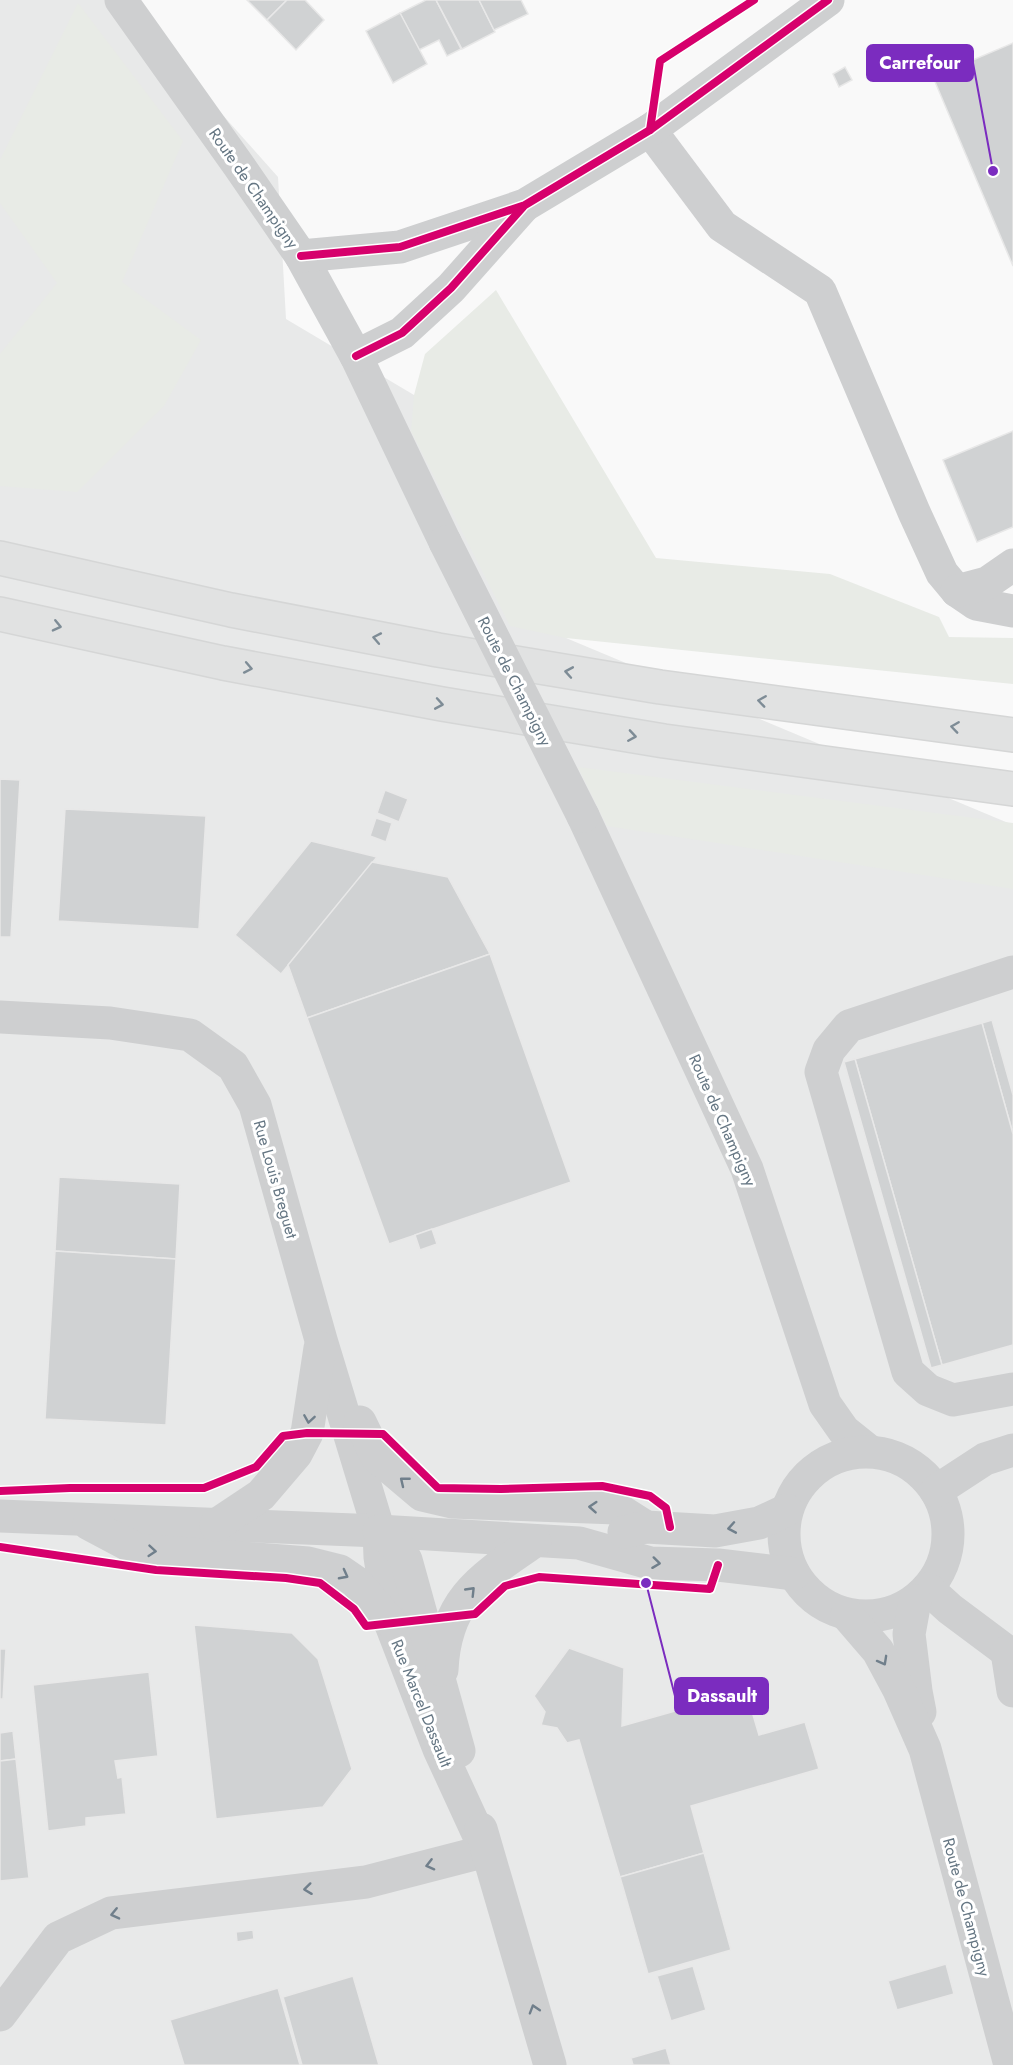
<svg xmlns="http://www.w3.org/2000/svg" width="1013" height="2065" viewBox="0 0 1013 2065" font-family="Jost,sans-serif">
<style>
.built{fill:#e8e9e9}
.green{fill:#e8ebe6}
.building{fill:#d0d2d3;stroke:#e8e8e8;stroke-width:1.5}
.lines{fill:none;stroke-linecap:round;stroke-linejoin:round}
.highway-casing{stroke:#d5d6d6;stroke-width:36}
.minor{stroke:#cecfd0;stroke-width:33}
.highway{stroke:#e1e2e2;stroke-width:33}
.minor-bridge{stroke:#cecfd0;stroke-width:33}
.cycleway-casing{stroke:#fff;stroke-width:11}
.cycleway{stroke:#d6006c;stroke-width:8}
.oneway{stroke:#7e8c96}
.oneway2{stroke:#707f8b}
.labels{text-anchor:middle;stroke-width:6;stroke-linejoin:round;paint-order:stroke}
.street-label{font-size:16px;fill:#657683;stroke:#fff}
.leader{fill:none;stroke:#7b2cbf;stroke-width:2}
.callout-dot{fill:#7b2cbf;stroke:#fff;stroke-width:2}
.callout{fill:#7b2cbf;stroke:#7b2cbf;stroke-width:2}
.callout-label{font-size:18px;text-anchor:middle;font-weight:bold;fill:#fff}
</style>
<rect width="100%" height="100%" fill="#f9f9f9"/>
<path class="built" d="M0,0H120L278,177L286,319L414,395L566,638L1013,825V2065H0Z"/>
<g class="green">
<path d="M78,3L183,141L122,282L201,340L164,406L77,492L0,486V354L57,283L0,203V160Z"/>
<path d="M496,290L656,558L830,574L939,617L949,637L1013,638V684L566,638L510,626L411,431L414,395L425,354Z"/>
<path d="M578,767L1013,823V889L607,826Z"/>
</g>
<g class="building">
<path d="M247,0H287L267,20Z"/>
<path d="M287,0H305L324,20L296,50L267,20Z"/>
<path d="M426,0H436L461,49L447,56L439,40L419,50L400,13Z"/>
<path d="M436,0H479L495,32L462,49Z"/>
<path d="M479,0H521L528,14L494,30Z"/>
<path d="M400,13L427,64L393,83L366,31Z"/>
<path d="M1013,43V266L933,77Z"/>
<path d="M845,67L852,80L839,87L833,74Z"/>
<path d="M1013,431V527L977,542L943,460Z"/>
<path d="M0,779L20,780L11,937H0Z"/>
<path d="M385,790L408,799L399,822L377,813Z"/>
<path d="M65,809L206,816L199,929L58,921Z"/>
<path d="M376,818L392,823L386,842L370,836Z"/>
<path d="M311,841L377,857L281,974L235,935Z"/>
<path d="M372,862L448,877L490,954L307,1018L288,965Z"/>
<path d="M490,954L571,1182L389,1244L307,1018Z"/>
<path d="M992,1020L1013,1095V1134L982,1023Z"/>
<path d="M982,1023L1013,1134V1345L942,1365L855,1059Z"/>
<path d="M855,1059L942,1365L931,1368L844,1062Z"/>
<path d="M59,1177L180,1184L176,1259L55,1251Z"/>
<path d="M432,1229L437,1244L420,1250L415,1235Z"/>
<path d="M55,1251L176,1259L166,1425L45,1419Z"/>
<path d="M194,1625L292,1633L318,1659L352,1769L323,1807L216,1819Z"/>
<path d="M569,1648L624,1668L622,1726L746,1691L759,1735L805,1722L819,1769L691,1806L704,1853L620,1877L579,1740L567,1743L557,1728L541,1725L545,1712L534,1696Z"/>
<path d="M0,1649H6L3,1699H0Z"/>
<path d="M149,1672L158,1756L115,1761L118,1778L122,1777L126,1814L86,1818V1826L48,1831L33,1685Z"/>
<path d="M13,1731L16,1759L0,1761V1733Z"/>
<path d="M16,1759L29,1878L0,1881V1761Z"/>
<path d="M704,1853L731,1950L648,1974L620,1877Z"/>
<path d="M253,1930L254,1939L237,1942L236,1932Z"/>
<path d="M946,1964L954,1994L897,2010L888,1981Z"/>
<path d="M693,1966L706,2010L671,2021L657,1976Z"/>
<path d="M353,1976L379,2065H302L283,1997Z"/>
<path d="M278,1988L300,2065H184L170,2020Z"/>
<path d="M666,2048L671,2065H633L631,2058Z"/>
</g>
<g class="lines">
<defs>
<g id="highway">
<path d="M0,558L231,610L438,650L660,687L1013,735"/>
<path d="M0,614L223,663L442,704L664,741L1013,789"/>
</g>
</defs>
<use href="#highway" class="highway-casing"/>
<g class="minor">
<path d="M121,0L239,166L301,256L356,356L445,542"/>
<path d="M650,130L722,226L820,291L914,512L942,573L957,591L976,604L1013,611"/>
<path d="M301,256L400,247L525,205L650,130L828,0"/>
<path d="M356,356L402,333L451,288L523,207"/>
<path d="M957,591L987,583L1013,565"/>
<path d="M583,816L747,1169L825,1404L844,1431L869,1451"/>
<path d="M1013,972L849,1026L829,1050L821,1072L908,1372L928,1390L953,1400L1013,1389"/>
<path d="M0,1017L110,1023L190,1035L233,1066L255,1105L321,1340L379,1531L380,1557L390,1622L439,1749L486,1851L366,1882L111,1913L58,1938L0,2015"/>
<path d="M360,1422L377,1457L422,1495L452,1502L616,1508L646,1527"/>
<circle cx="866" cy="1534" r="82"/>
<path d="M936,1491L985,1459L1013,1450"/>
<path d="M0,1516L379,1531L579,1543L650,1563L718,1565L794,1574"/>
<path d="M89,1524L138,1550L308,1563L340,1571L356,1582L389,1621"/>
<path d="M216,1525L261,1495L296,1454L307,1433L320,1348"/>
<path d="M379,1531L399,1548L406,1560L459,1751"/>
<path d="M624,1532L646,1527L715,1531L759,1523L787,1510"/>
<path d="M928,1589L950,1609L1013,1656"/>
<path d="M915,1601L909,1634L916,1691L920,1712"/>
<path d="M847,1615L878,1651L899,1690L925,1749L1010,2065"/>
<path d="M1007,1652L1013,1691"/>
<path d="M442,1670C445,1599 481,1578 535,1541"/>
<path d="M481,1829L550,2065"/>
</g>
<use href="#highway" class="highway"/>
<path class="minor-bridge" d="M445,542L583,816"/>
<defs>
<g id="cycleway">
<path d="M650,130L660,61L754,0"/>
<path d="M301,256L400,247L525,205L650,130L828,0"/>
<path d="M356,356L402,333L451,288L523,207"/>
<path d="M0,1491L70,1488H204L256,1467L283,1436L307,1433L383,1434L438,1488L501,1489L602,1486L650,1496L666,1508L670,1527"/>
<path d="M0,1547L156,1570L286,1578L320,1583L354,1609L366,1626L475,1614L505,1586L539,1577L710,1589L718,1565"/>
</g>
</defs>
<use href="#cycleway" class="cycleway-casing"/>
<use href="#cycleway" class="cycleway"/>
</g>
<defs><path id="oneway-chevron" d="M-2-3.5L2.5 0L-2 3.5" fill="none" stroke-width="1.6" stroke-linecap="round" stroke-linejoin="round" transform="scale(1.5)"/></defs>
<g class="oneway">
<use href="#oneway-chevron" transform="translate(57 626) rotate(13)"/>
<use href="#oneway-chevron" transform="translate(377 638) rotate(-169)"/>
<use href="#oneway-chevron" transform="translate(248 668) rotate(11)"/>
<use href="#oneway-chevron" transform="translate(569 672) rotate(-170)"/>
<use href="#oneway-chevron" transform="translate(762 701) rotate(-172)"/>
<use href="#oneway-chevron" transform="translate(439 704) rotate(10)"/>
<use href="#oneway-chevron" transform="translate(955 727) rotate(-172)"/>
<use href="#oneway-chevron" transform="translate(632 736) rotate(9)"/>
</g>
<g class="oneway2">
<use href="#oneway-chevron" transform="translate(309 1419) rotate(99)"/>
<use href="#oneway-chevron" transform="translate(404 1481) rotate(-141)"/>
<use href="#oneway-chevron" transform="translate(593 1507) rotate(-176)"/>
<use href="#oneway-chevron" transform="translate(732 1528) rotate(170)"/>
<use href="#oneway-chevron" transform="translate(152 1551) rotate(5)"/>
<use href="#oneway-chevron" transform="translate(656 1563) rotate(7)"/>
<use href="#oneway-chevron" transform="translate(344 1575) rotate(28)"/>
<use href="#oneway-chevron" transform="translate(471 1591) rotate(-46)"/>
<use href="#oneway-chevron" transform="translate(883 1661) rotate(61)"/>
<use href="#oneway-chevron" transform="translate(430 1865) rotate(166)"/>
<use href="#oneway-chevron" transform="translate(308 1889) rotate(173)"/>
<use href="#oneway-chevron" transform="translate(115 1914) rotate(167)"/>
<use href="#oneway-chevron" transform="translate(534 2009) rotate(-107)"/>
</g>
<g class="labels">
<g class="street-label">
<text transform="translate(254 188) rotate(55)" y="6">Route de Champigny</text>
<text transform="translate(515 681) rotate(63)" y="6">Route de Champigny</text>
<text transform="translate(723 1120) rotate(66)" y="6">Route de Champigny</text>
<text transform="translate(276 1179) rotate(74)" y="6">Rue Louis Breguet</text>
<text transform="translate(422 1703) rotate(68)" y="6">Rue Marcel Dassault</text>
<text transform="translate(967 1907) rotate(75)" y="6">Route de Champigny</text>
</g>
</g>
<path class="leader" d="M993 171L973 63M646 1583L675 1696"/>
<g class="callout-dot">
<circle cx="993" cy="171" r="6"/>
<circle cx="646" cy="1583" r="6"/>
</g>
<g class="callout">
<rect x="867" y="45" width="106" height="36" rx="6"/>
<rect x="675" y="1678" width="93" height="36" rx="6"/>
</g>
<g class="callout-label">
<text x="920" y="69">Carrefour</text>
<text x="722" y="1702">Dassault</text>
</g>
</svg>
